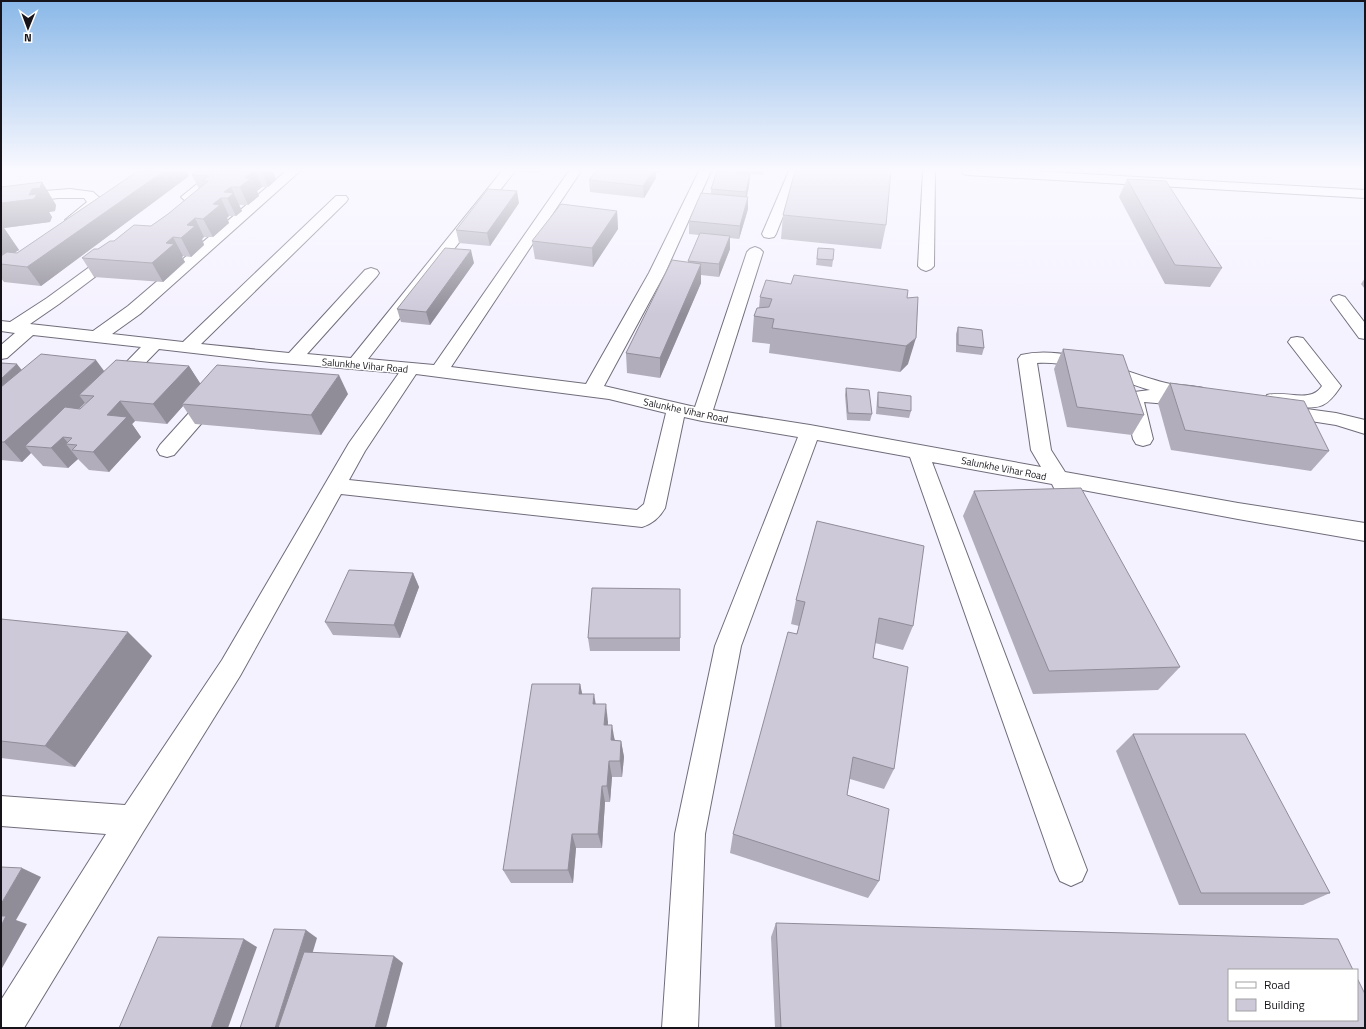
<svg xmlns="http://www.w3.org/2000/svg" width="1366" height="1029" viewBox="0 0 1366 1029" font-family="'Titillium Web',sans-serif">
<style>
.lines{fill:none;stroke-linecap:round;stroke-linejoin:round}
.minor-casing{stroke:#716c7b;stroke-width:2}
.minor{fill:#fff;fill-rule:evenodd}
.wall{fill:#b1adbb;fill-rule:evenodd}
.shaded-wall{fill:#908d98}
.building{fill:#cec9d9;stroke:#908d98}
.labels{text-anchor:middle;stroke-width:3;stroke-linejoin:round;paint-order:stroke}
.street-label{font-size:10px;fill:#16141a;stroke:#fff}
</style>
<rect width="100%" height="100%" fill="#f5f2ff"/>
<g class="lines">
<defs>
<g id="minor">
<path d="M213,171H227L197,197L206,205C200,213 191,221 181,219L179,216L190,205L181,197Z"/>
<path d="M286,171H300L140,314L112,334L183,342L336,196H346L348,199L346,202L201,344L289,353L365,270L371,268L377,270L379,273L377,276L307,354L351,358L502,171H515L368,359L434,365L569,171H581L451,367L586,384L649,273L699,171H711L665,273L604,386L695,407L747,252L750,249L755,247L760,249L763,252L713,410L810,425L1041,467L1031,450L1018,359L1021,355C1067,344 1122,372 1166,383C1178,386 1191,385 1203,388L1205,392L1203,396L1196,398L1176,396L1177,398L1175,402L1168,404L1144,402L1153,439L1150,444L1143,446L1136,444L1133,439L1124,397L1126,393L1150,390C1117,380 1071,360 1037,363L1051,450L1065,472L1238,503L1365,523V541L1238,519L1072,488L1071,490L1063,493L1055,490L1052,484L932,462L1087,870L1082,881L1071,886L1060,881L1055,870L910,457L817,440L741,646L705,834L698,1028H662L675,834L715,646L798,437L702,421L684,417L665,508C660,517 652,524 642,527L341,494L240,676L143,832L24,1028H1V1000L106,834L1,826V796L125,805L222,660L349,443L399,373L270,362L159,349L123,386L116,388L109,386L107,382L141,347L33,335L7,358L1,359V345L15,333L1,331V321L10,322L47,298L110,252L115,250L120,252L123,255L120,258L59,304L30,324L93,331L128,306ZM416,374L609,399L666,413L644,504L637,510L349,480L365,451Z"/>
<path d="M789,171H801L776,234L774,237L769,238L764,237L762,234Z"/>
<path d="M923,171H935L934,266L931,269L926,271L921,269L918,266Z"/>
<path d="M962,171H1032L1365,190V198L968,175L963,174Z"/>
<path d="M70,189L93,192L102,200C97,211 79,226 67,223L65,220L87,202L84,198H58L1,205V197L45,191Z"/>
<path d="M1339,295L1345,297L1365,323V339L1359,338L1331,300L1333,297Z"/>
<path d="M1297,337L1303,338L1341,386C1327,407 1321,409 1296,407C1286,406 1277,406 1267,403L1265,399L1267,395C1287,390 1310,404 1322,386L1288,342L1291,338Z"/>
<path d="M213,392L220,394L222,398L220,402L174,455L167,457L160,455L157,450L160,445L206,394Z"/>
<path d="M1292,407L1336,413L1365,420V434L1336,425L1285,417L1282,413L1285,409Z"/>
</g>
</defs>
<use href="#minor" class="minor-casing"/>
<use href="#minor" class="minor"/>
</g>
<g class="wall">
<path d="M138,171H186L189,176L41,286L4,282L1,278V187L42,182L56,205L55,211L49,212L52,217L50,222L4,228L19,250L15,252L17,253Z"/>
<path d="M197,171H273L276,180L268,187H262L257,191L259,196L248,205H239L242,211L236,216H229L227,218L229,223L213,237H204L202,239L204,245L191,257L183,256L182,257L185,262L163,282L94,277L82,258L114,241L151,226L168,214L199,189L192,175Z"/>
<path d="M519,171H540L538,173L519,172Z"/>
<path d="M596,171H660L658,173H656V178L644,198L590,192L589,180Z"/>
<path d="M736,171H764L763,175L750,174L749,186L747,197L748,209L739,239L730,238V249L719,277L701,275V283L660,378L627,373L626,353L688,262V261L699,235L689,234V221L711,194V189L736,173Z"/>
<path d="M1127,179L1222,268L1210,287L1165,284L1119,197Z"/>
<path d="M519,203L490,246L459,243L456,230Z"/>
<path d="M617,211L618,229L593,267L535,259L532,241Z"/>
<path d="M783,215L886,225L881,249L781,239Z"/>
<path d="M818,248L833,260L832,267L816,265Z"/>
<path d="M474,263L430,325L401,322L397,309Z"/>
<path d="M1365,278V289L1361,284Z"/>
<path d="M791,284L907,298L908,364L900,372L769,353L770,344L752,342L754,316L759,308L760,297Z"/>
<path d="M958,327L984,348L982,355L956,352V334Z"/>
<path d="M1063,349L1144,415L1132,435L1067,427L1054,369Z"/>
<path d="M1,363L22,370L104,371L189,366L200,384L348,394L321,435L195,424L183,406L167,424L135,421L132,424L141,437L109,472L89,470L78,459L68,468L43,466L31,453L22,462L1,460ZM85,403L86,404L80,409H79Z"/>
<path d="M1170,383L1329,451L1311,471L1171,450L1158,403Z"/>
<path d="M846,388L872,414L870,421L847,420L845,395Z"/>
<path d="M878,392L911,411L909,418L876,414L877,399Z"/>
<path d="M974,491L1180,667L1158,690L1033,694L963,516Z"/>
<path d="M817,521L913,626L903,650L875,643L873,658L894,769L884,789L850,779L847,795L879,881L868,898L730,853L733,834L799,626L791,624L796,600Z"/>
<path d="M413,573L419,587L400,638L333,635L325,622Z"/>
<path d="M680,589V651H590L588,638Z"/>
<path d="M1,619L152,656L75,767L1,758Z"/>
<path d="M580,684L582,694L596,704L608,722V725L615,740L621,741L624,757L622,777H612L610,802H605L602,848H576L573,883H511L503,870Z"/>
<path d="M1133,734L1330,893L1303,905H1179L1116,751Z"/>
<path d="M776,923L1365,1028H775L771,937Z"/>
</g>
<g class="shaded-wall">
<path d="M164,171H186L189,176L41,286L27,267Z"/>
<path d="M253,171H256L262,187L257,191L259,196L248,205L240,187L245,178Z"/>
<path d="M262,171H273L276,180L268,187Z"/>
<path d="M653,171H656V178L644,198L643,186Z"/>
<path d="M750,174L749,186L745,204L746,192Z"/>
<path d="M42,182L56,205L55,211L49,212L52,217L50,222L4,228L19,250L1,261V203L29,195L32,189Z"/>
<path d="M231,187L242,211L236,216L224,192Z"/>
<path d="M517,191L519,203L490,246L487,233Z"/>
<path d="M748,197V209L739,239L740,226Z"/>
<path d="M221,198L229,216L227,218L229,223L213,237L203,219L213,204Z"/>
<path d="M617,211L618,229L593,267L592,248Z"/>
<path d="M195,218L204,237L202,239L204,245L191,257L181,238L187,225Z"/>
<path d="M730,236V249L719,277V264Z"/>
<path d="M173,237L183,256L182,257L185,262L163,282L152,263L166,243Z"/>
<path d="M471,250L474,263L430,325L426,312Z"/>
<path d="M701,264V283L660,378V358Z"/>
<path d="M916,338L908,364L900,372L906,346Z"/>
<path d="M96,360L110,379L79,395L85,403L38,447L25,446L31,453L22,462L4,442Z"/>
<path d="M17,364L28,378L1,404V379Z"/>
<path d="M189,366L202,386L182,404L183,406L167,424L153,404Z"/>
<path d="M339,375L348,394L321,435L311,415Z"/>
<path d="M120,401L135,421L132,424L141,437L109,472L93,452L107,415Z"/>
<path d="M63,437L69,444H66L78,459L68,468L51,448Z"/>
<path d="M413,573L419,587L400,638L394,625Z"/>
<path d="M128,632L152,656L75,767L45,746Z"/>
<path d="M580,684L584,702L579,694Z"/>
<path d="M594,694L597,711L593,704Z"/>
<path d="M606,704L608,722L607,742L604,725Z"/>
<path d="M612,725L615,742L611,740Z"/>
<path d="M621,741L624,757L622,777L620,761Z"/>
<path d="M609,761L612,777L610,802L607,786Z"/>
<path d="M602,786L605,802L602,848L598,834Z"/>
<path d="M572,834L576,848L573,883L568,870Z"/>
<path d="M22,868L41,877L16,920L27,924L1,970V904Z"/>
<path d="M306,930L317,938L290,1028H275Z"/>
<path d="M244,939L257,947L228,1028H211Z"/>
<path d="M394,956L403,963L386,1028H375Z"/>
</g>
<g class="building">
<path d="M138,171H164L27,267L1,264V256L7,252L17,253Z"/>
<path d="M197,171H253L245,178H251L240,187H231L224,192L234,193L228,198H221L213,204L220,205L203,219L195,218L187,225L195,226L181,238L173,237L166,243L174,244L152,263L82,258L94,249H98L110,241H114L134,225L151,226L168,214L208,181H202L209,176L192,175Z"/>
<path d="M596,171H653L643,186L589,180Z"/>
<path d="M717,171L750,174L746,192L711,189Z"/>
<path d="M795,171H891L886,225L783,215Z"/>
<path d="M1127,179L1166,181L1222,268L1175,265Z"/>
<path d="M42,182L40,188L32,189L29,195L37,194L34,199L1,203V187Z"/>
<path d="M488,189L517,191L487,233L456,230Z"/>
<path d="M701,193L748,197L740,226L689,221Z"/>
<path d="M561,204L617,211L592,248L532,241Z"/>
<path d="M700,233L730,236L719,264L688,261Z"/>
<path d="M445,248L471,250L426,312L397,309Z"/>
<path d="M818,248L834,249L833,260L817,259Z"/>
<path d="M672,260L701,264L660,358L626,353Z"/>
<path d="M794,275L908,290L907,298L918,297L916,338L906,346L772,328L774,319L754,316L757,308L769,307L772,299L760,297L766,280L791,284Z"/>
<path d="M958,327L982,330L984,348L958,345Z"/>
<path d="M1063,349L1123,355L1144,415L1077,407Z"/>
<path d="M41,354L96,360L4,442H1V387Z"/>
<path d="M116,360L189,366L153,404L120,401L107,415L127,417L93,452L72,450L77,445L66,444L72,438L63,437L51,448L25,446L65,407L80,409L94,396L79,395Z"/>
<path d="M1,363L17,364L1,379Z"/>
<path d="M217,365L339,375L311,415L182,404Z"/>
<path d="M1170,383L1304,401L1329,451L1185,430Z"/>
<path d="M846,388L869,390L872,414L848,413Z"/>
<path d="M878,392L911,396V411L878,407Z"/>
<path d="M1081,488L1180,667L1049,671L974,491Z"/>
<path d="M817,521L924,546L913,626L879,618L873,658L908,667L894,769L853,757L847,795L889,809L879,881L733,834L788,632L797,634L805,602L796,600Z"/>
<path d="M349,570L413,573L394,625L325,622Z"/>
<path d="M592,588L680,589V638H588Z"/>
<path d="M1,619L128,632L45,746L1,741Z"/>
<path d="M532,684H580L579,694H594L593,704H606L604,725H612L611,740L621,741L620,761H609L607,786H602L598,834H572L568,870H503Z"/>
<path d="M1133,734H1245L1330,893H1201Z"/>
<path d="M1,867L22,868L1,904Z"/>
<path d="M1,916H6L1,926Z"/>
<path d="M776,923L1338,939L1353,970H1229V1020H1357V978L1365,994V1028H781Z"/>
<path d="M274,929L306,930L275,1028H240Z"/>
<path d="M158,937L244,939L211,1028H119Z"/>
<path d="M304,952L394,956L375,1028H278Z"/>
</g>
<linearGradient id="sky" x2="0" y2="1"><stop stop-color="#8ab8e8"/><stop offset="0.54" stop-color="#faf9ff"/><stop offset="1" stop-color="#faf9ff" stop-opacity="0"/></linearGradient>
<rect width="1366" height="315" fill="url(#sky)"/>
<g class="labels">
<g class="street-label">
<text transform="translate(365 365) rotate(5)" y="4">Salunkhe Vihar Road</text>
<text transform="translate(686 410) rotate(12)" y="4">Salunkhe Vihar Road</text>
<text transform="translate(1004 468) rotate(11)" y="4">Salunkhe Vihar Road</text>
</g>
</g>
<rect width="1366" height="1029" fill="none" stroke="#16141a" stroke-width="4"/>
<rect x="1228" y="969" width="130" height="52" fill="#ffffff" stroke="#a2a1a3"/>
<rect x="1236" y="982" width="20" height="6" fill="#ffffff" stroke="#a2a1a3"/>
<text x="1264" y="989" font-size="12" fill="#16141a">Road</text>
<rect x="1236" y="999" width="20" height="12" fill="#cec9d9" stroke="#a2a1a3"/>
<text x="1264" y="1009" font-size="12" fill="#16141a">Building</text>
<g transform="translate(28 28) rotate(181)" stroke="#ffffff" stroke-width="3" paint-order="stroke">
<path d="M0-3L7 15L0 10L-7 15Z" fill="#16141a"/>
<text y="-6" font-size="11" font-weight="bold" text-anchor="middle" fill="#16141a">N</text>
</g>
</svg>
